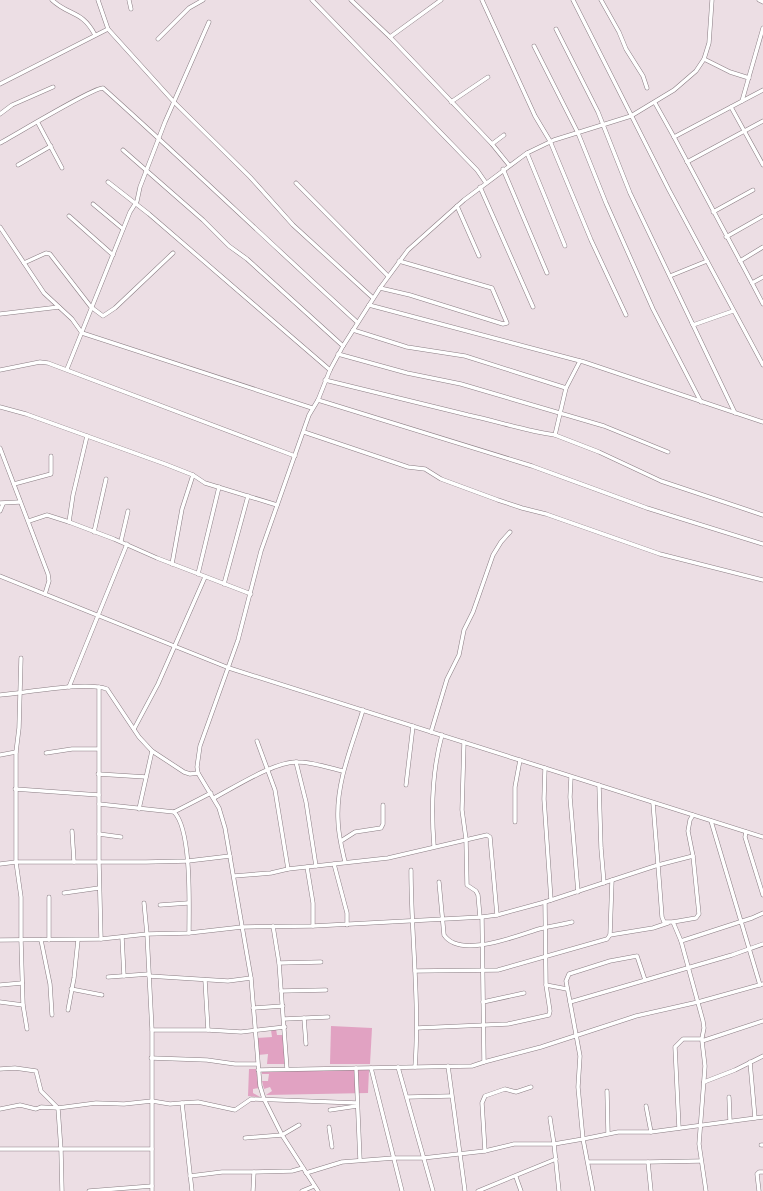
<svg xmlns="http://www.w3.org/2000/svg" width="763" height="1191" viewBox="0 0 763 1191" font-family="'DM Sans',sans-serif">
<style>
.green{fill:#e1a2c2}
.lines{fill:none;stroke-linecap:round;stroke-linejoin:round}
.minor-casing{stroke:#8a7d83;stroke-width:4.5}
.minor{stroke:#fff;stroke-width:3.5}
</style>
<rect width="100%" height="100%" fill="#ecdee4"/>
<g class="green">
<path d="M331,1026L372,1028L370,1064H330Z"/>
<path d="M276,1029L277,1035H283L285,1064H267L268,1054L258,1055L257,1038L272,1037L271,1030Z"/>
<path d="M249,1069H256L259,1088L253,1089V1093L260,1097L248,1096Z"/>
<path d="M262,1070H369L368,1093L266,1095L272,1091L270,1087L264,1089L262,1081H268L269,1074H262Z"/>
</g>
<g class="lines">
<defs>
<g id="minor">
<path d="M52,0C69,16 82,10 95,35"/>
<path d="M98,0L108,29L174,102L250,177L293,225L373,298"/>
<path d="M129,0L131,9"/>
<path d="M312,0L477,170L486,183"/>
<path d="M351,0L390,37L492,144L509,165"/>
<path d="M482,0L535,116L550,141L591,240L626,315"/>
<path d="M573,0L669,190L763,365"/>
<path d="M601,0L619,32L626,49L643,76L647,88"/>
<path d="M759,0L763,2"/>
<path d="M556,29L598,112L630,193L735,413"/>
<path d="M390,37L441,0"/>
<path d="M158,39L189,8L203,0"/>
<path d="M534,46L578,133L606,203L653,309L701,402"/>
<path d="M704,59L730,72L749,78"/>
<path d="M0,84L108,29"/>
<path d="M742,101L763,28"/>
<path d="M451,102L488,77"/>
<path d="M655,103L674,137L763,90"/>
<path d="M731,107L763,165"/>
<path d="M0,114L12,105L53,87"/>
<path d="M38,123L62,168"/>
<path d="M674,137L752,283"/>
<path d="M0,143C15,135 94,87 103,88C189,165 272,245 357,322"/>
<path d="M492,144L504,135"/>
<path d="M123,150L203,220L229,246L247,259L343,346"/>
<path d="M527,153L565,246"/>
<path d="M687,162L763,121"/>
<path d="M18,165L51,146"/>
<path d="M503,169L547,273"/>
<path d="M108,182L149,214L330,370"/>
<path d="M296,183L388,276"/>
<path d="M480,187L533,307"/>
<path d="M93,204L123,229"/>
<path d="M457,206L479,256"/>
<path d="M713,212L753,190"/>
<path d="M69,216L113,255"/>
<path d="M0,227L44,293L72,319L82,333L312,408"/>
<path d="M726,237L763,216"/>
<path d="M740,261L763,247"/>
<path d="M24,263L46,253L50,254L91,307L103,316L115,308L173,253"/>
<path d="M670,276L707,261"/>
<path d="M763,277L752,283L763,304"/>
<path d="M380,288L410,295L503,324L507,323L492,288L399,261"/>
<path d="M369,305L584,362L763,422"/>
<path d="M0,314L59,307"/>
<path d="M692,323L693,325L733,311"/>
<path d="M353,330L407,347L465,356L566,388L580,361"/>
<path d="M338,354L407,373L461,384L604,426L668,452"/>
<path d="M67,369L130,212L137,201L140,187L165,122L209,22"/>
<path d="M0,370L40,362L48,363L295,456"/>
<path d="M325,380C373,392 420,403 468,415C497,421 525,431 555,435L566,388"/>
<path d="M318,400L532,466L647,508L763,544"/>
<path d="M0,407L26,414L165,464L193,475L205,483L277,505"/>
<path d="M304,432L408,467L425,469L441,479L498,500L522,508L546,514L660,554L763,580"/>
<path d="M555,435L599,452L661,481L763,515"/>
<path d="M0,448L48,574L49,581L45,594"/>
<path d="M14,484L51,474V456"/>
<path d="M0,503L20,502"/>
<path d="M0,511L3,504"/>
<path d="M29,521L47,515L69,522L73,495L87,436"/>
<path d="M69,522L114,539L157,558L251,594"/>
<path d="M94,532L106,479"/>
<path d="M121,541L128,511"/>
<path d="M172,564L182,509L193,475"/>
<path d="M198,574L219,487"/>
<path d="M0,576L229,668L763,837"/>
<path d="M224,584L248,496"/>
<path d="M21,658L19,728L16,752V862L21,897V940L23,1005L27,1029"/>
<path d="M69,687L127,544"/>
<path d="M99,687V862L101,939"/>
<path d="M0,695C26,693 85,681 107,689L139,737L152,751L184,772L190,774L198,773"/>
<path d="M134,729L158,684L205,577"/>
<path d="M431,732L447,679L459,655L464,630L473,612L493,555L501,542L510,532"/>
<path d="M257,741L275,790L288,869"/>
<path d="M464,742L462,810L466,839L467,885L476,891L478,895L480,917"/>
<path d="M46,753L72,749H98"/>
<path d="M0,755L16,752"/>
<path d="M296,762L306,802L316,866"/>
<path d="M545,768L544,799L551,900"/>
<path d="M98,774L146,777"/>
<path d="M571,777L570,797L578,892"/>
<path d="M406,785L413,726"/>
<path d="M599,785L601,848L604,883"/>
<path d="M15,789L99,795"/>
<path d="M214,798C235,787 275,761 298,762C313,762 329,768 343,771"/>
<path d="M99,804L174,812L211,793"/>
<path d="M139,809L152,751"/>
<path d="M174,812C192,830 189,907 189,933"/>
<path d="M711,821L760,985"/>
<path d="M515,822V787L520,760"/>
<path d="M72,831L74,862"/>
<path d="M746,832L745,837L763,895"/>
<path d="M99,834L121,837"/>
<path d="M341,841L355,832L381,828L383,824V805"/>
<path d="M434,846C431,809 432,771 442,735"/>
<path d="M693,856L658,865L662,917L664,922H673L681,941L703,1021L704,1028L702,1038"/>
<path d="M345,862C342,849 338,834 338,820C336,782 352,746 363,710"/>
<path d="M0,864L16,862H146L188,861L230,856"/>
<path d="M334,864L347,913V925"/>
<path d="M307,867L313,903V926"/>
<path d="M411,870C411,936 420,1002 415,1067"/>
<path d="M234,876L271,873L288,869L388,858L487,835L490,837L497,915"/>
<path d="M439,882L444,935C460,959 516,936 539,929C550,926 561,925 572,922"/>
<path d="M64,893L99,888"/>
<path d="M49,897V940"/>
<path d="M160,905L188,903"/>
<path d="M673,922L696,918L699,914L693,856L688,831L690,820L693,815"/>
<path d="M273,926L279,963L287,1069"/>
<path d="M610,935L653,928L668,923"/>
<path d="M122,937L124,976"/>
<path d="M0,940L101,939L147,934L144,903"/>
<path d="M41,940L50,984L52,1015"/>
<path d="M681,941L752,918L763,913"/>
<path d="M279,963L321,962"/>
<path d="M415,971L498,970L607,939L610,935L612,880"/>
<path d="M149,976L228,981L251,978"/>
<path d="M108,977L149,974"/>
<path d="M205,980L208,1030"/>
<path d="M645,980L637,956L610,961L569,974L566,981L570,1002L732,955L763,944"/>
<path d="M0,985L22,983"/>
<path d="M546,985L567,989"/>
<path d="M71,989L102,995"/>
<path d="M281,991L326,990"/>
<path d="M0,1002L23,1005"/>
<path d="M483,1002L524,993"/>
<path d="M253,1008L283,1006"/>
<path d="M68,1010L74,978L78,940"/>
<path d="M304,1018L306,1044"/>
<path d="M284,1019L328,1017"/>
<path d="M417,1028L508,1024L549,1015L550,1011L546,985L545,902L658,865L653,803"/>
<path d="M152,1030H208L241,1032L285,1027"/>
<path d="M151,1058L207,1060L235,1064H257"/>
<path d="M484,1062L541,1047L636,1016L698,1002L763,984"/>
<path d="M750,1062L755,1118"/>
<path d="M448,1066L465,1191"/>
<path d="M398,1067L433,1191"/>
<path d="M356,1068L360,1160"/>
<path d="M371,1068L402,1191"/>
<path d="M0,1069L15,1068L36,1071L41,1091L58,1108"/>
<path d="M258,1070L472,1066L484,1062L482,917"/>
<path d="M704,1082L735,1070L763,1056"/>
<path d="M607,1091L608,1133"/>
<path d="M408,1097L451,1096"/>
<path d="M729,1097L730,1121"/>
<path d="M182,1103L198,1102L235,1110L251,1099L357,1103"/>
<path d="M646,1106L651,1132"/>
<path d="M0,1109L20,1105L36,1109L41,1107L58,1108"/>
<path d="M330,1110L357,1106"/>
<path d="M329,1127L332,1147"/>
<path d="M679,1128L675,1047L683,1039H702"/>
<path d="M245,1138L282,1135L299,1125"/>
<path d="M761,1145H763"/>
<path d="M0,1149H152"/>
<path d="M485,1151L482,1103L485,1096L505,1089L516,1092L531,1087"/>
<path d="M588,1162H648L651,1191"/>
<path d="M648,1162L701,1161"/>
<path d="M306,1173L342,1162L394,1158H423L485,1151L514,1144H554L550,1118"/>
<path d="M190,1176L222,1172H254"/>
<path d="M516,1177L521,1191"/>
<path d="M152,1186V1101L170,1104L182,1103L192,1191"/>
<path d="M62,1191L61,1150L58,1108L96,1103L124,1104L152,1101V1030L147,934L189,933L242,927L313,926L482,917L497,915L545,902"/>
<path d="M89,1191L152,1186V1191"/>
<path d="M253,1191L254,1172L292,1171L303,1168"/>
<path d="M302,1191L314,1186"/>
<path d="M318,1191L282,1135L264,1099L260,1086L251,978L225,828L219,808L198,773L197,767L200,746L238,640L261,551L309,415L318,400L330,370L343,346L380,288L408,250L464,200L527,153L554,140L631,116L674,90L696,71L704,59L709,43L712,0"/>
<path d="M478,1191L556,1159"/>
<path d="M559,1191L554,1144L583,1139L578,1087L580,1056L570,1002"/>
<path d="M593,1191L583,1139L618,1132H651L763,1117"/>
<path d="M706,1191L699,1144L705,1066L702,1041L763,1021"/>
<path d="M759,1191L757,1174L759,1172H763"/>
</g>
</defs>
<use href="#minor" class="minor-casing"/>
<use href="#minor" class="minor"/>
</g>
</svg>
